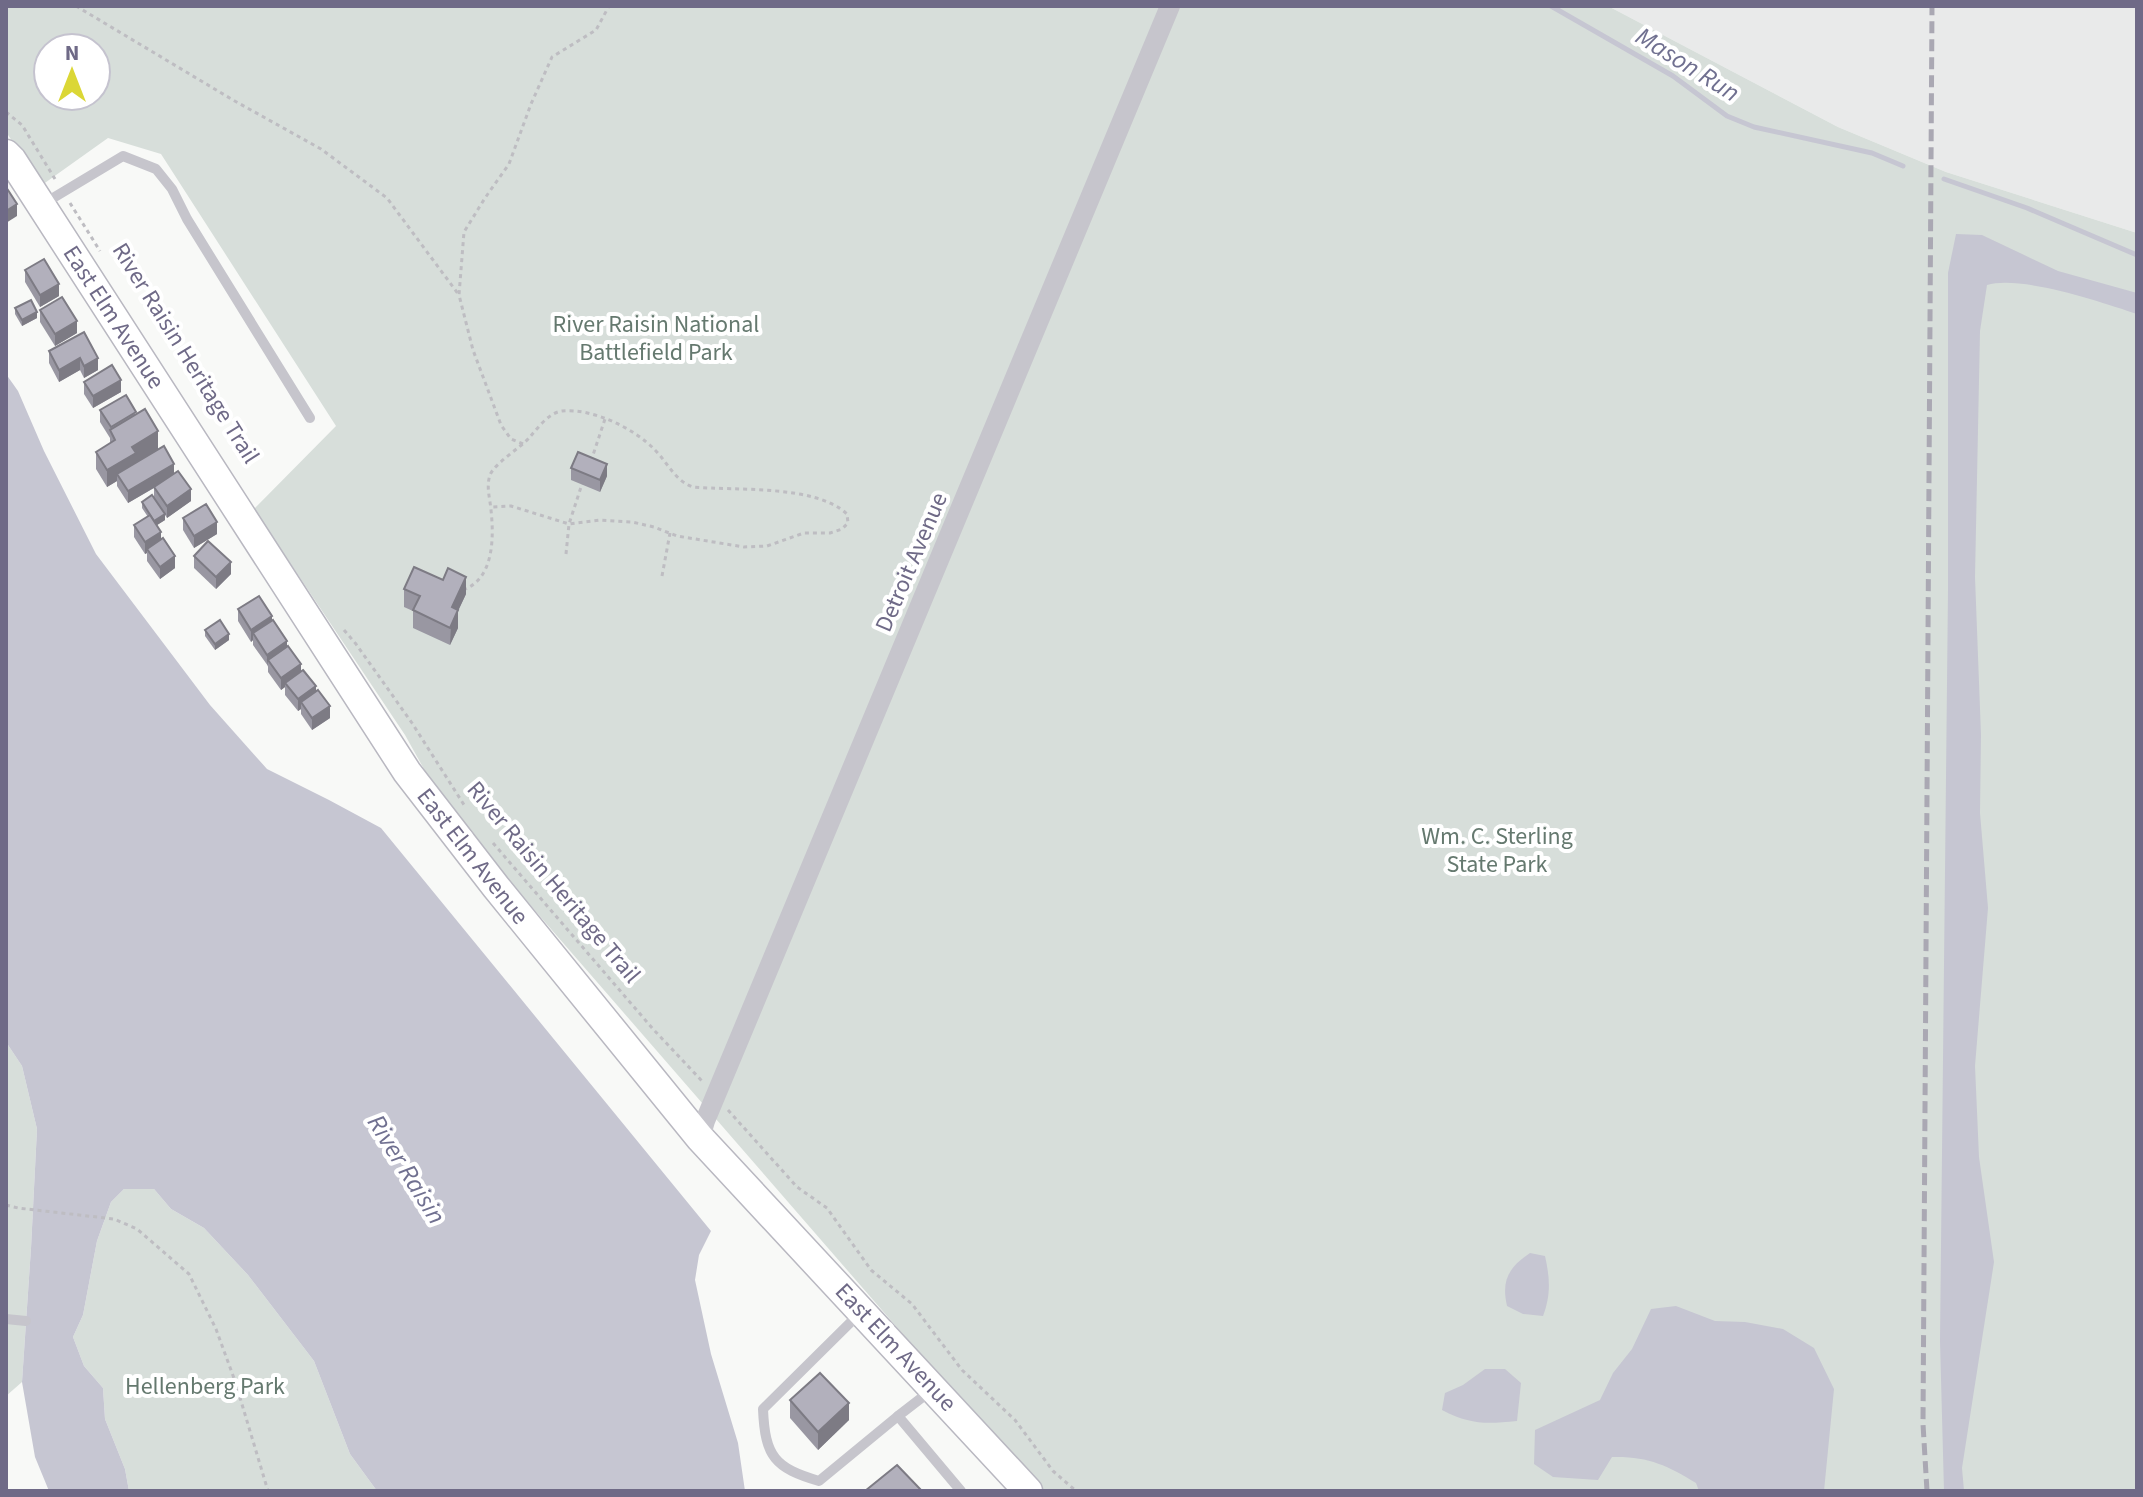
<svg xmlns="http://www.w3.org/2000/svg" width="2143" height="1497" viewBox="0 0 2143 1497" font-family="'Source Sans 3',sans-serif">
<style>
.built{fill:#e9eaea}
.green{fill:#d7deda;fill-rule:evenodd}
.water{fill:#c6c6d2}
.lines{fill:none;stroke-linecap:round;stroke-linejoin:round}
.stream{stroke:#c6c6d2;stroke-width:5}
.secondary-casing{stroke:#b9b8c1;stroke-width:31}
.path{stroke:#bebdc2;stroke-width:3;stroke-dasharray:4 4;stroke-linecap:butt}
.service{stroke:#c6c5cc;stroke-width:10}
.minor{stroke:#c6c5cc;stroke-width:20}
.secondary{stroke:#fff;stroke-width:28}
.rail{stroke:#aaa8b3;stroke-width:5;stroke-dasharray:12 6;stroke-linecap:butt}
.wall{fill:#9997a2}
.shaded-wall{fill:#7d7b84}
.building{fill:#b2b0bc;stroke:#7d7b84;stroke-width:2}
.labels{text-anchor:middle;stroke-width:8;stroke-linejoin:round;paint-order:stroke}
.street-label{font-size:24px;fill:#6f6a87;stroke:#fff}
.park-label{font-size:24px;fill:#65796f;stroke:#fff}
.water-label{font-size:26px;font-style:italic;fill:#707090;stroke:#fff}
</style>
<rect width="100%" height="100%" fill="#f8f9f7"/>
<path class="built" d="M1608,6H2137V233L1946,172L1838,127Z"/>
<g class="green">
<path d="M6,6H1608L1838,127L1946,172L2137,233V1491H1039L465,830L429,778L405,735L254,509L336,426L161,154L108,138L42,185L6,132ZM48,48H96V96H48Z"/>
<path d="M6,1042L22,1066L37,1129L31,1248L22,1382L6,1396Z"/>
<path d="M124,1189H154L171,1209L204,1228L248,1275L314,1361L350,1454L377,1491H129L125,1469L105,1419L103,1388L84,1366L73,1337L83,1315L97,1241L111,1202Z"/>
</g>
<g class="water">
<path d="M1956,234L1982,235L2058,271L2137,293V314C2101,302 2021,275 1987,285L1980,331L1975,577L1981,735L1980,813L1988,908L1975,1066L1979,1157L1994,1262L1962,1468L1964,1491H1944L1940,1341L1948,590V273Z"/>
<path d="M6,374L18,391L44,451L96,554L210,705L267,769L329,800L381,828L711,1231L699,1255L695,1280L711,1354L738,1443L745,1491H377L350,1454L314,1361L248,1275L204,1228L171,1209L154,1189H124L111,1202L97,1241L83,1315L73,1337L84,1366L103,1388L105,1419L125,1469L129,1491H49L35,1457L22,1382L31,1248L37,1129L22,1066L6,1042Z"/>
<path d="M1530,1253L1545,1256C1550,1278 1551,1295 1543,1316L1523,1314L1507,1306C1501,1280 1509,1267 1530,1253Z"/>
<path d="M1676,1306L1715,1321L1745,1322L1783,1329L1814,1348L1834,1389L1824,1491H1699L1696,1483C1667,1465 1647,1456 1612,1457L1598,1480L1553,1477L1534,1464L1535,1430L1600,1400L1613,1373L1632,1349L1651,1309Z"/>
<path d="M1485,1369H1505L1521,1383L1517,1421C1486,1424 1471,1425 1442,1410L1445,1393L1463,1385Z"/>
</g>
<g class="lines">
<g class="stream">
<path d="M1551,6L1673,76L1727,116L1754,127L1872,153L1903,166"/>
<path d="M1944,179L2027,208L2137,255"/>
</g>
<defs>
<path id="secondary" d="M6,154L12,160L407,772L496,887L700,1138L1028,1491"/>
</defs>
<use href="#secondary" class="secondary-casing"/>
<g class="path">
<path d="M76,6L233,100L321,149L387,198L459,295"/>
<path d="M6,112L22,125L55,179"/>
<path d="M70,203L100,251"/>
<path d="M523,444L511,439L501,425L473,350L459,295L464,232L485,198L509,164L531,104L552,57L596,30L609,6"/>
<path d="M591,461L605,419"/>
<path d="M566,554L569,524L582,484"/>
<path d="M662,576L670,533"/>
<path d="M463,590C494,579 494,538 491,510C490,498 486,487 490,475C494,464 520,448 529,438C538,428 548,413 562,411C592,408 634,428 655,450C668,463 675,481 693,487C735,491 815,484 847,514L848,523L842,529L830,533H804L767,546L744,547L677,536L654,527L632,522L600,520L569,524L511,506L491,507"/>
<path d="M344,630L356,644L412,723L466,808"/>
<path d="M493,843L653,1029L702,1081"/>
<path d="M728,1110L797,1187L827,1208L871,1270L912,1304L962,1370L1015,1420L1053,1471L1076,1491"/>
<path d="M6,1205L18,1208L114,1219L137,1229L189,1274L216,1329L235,1381L268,1491"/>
</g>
<g class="service">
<path d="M43,204L123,156L156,169L172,189L187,219L310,418"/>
<path d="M860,1313L763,1409C765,1457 775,1468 819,1481L898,1416"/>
<path d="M6,1319L26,1321"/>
<path d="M933,1389L898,1416L961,1491"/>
</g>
<path class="minor" d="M700,1138L705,1121L1170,6"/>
<use href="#secondary" class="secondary"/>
<path class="rail" d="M1927,1491L1923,1424L1932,6"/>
</g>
<g class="wall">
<path d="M25,270L59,296L40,307L25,282Z"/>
<path d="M15,308L37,318L22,326L15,314Z"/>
<path d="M40,310L77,333L55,346L40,322Z"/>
<path d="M84,332L98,370L84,378L80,370L59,382L49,363V351Z"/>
<path d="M84,382L121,392L93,408L84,394Z"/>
<path d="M100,410L136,414L191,501L167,518L165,515V520L157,525L161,540L175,568L160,579L147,561V553L145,554L134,537V525L148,517L142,508V502L154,497V488L128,503L117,486V481L107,487L96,469V452L110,444V438L100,422Z"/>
<path d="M571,468L607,476L600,492L571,480Z"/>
<path d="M183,518L217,534L194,548L183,530Z"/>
<path d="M194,556L231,574L216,589L194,568Z"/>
<path d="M404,589L466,594L458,611V628L450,645L413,628V611L404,607Z"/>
<path d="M238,609L272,621L301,671L316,692L330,718L312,730L301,714V709L298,711L285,695V687L281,690L268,672V666L253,645V640L251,642L238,621Z"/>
<path d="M205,630L229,640L215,650L205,636Z"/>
<path d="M790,1400L849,1420L818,1450L790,1418Z"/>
</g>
<g class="shaded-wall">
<path d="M17,204V216L6,223V211Z"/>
<path d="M59,284V296L40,307V295Z"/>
<path d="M37,312V318L22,326V320Z"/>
<path d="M77,321V333L55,346V334Z"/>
<path d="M80,358V370L59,382V370Z"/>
<path d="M98,358V370L84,378V366Z"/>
<path d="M121,380V392L93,408V396Z"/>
<path d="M158,431V449L117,474V481L107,487V470L132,447Z"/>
<path d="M174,464V476L128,503V491Z"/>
<path d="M607,464V476L600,492V480Z"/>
<path d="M191,489V501L167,518V506Z"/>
<path d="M165,514V520L154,527V521Z"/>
<path d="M217,522V534L194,548V536Z"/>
<path d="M161,532V544L147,549V553L145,554V542Z"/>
<path d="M175,556V568L160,579V567Z"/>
<path d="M231,562V574L216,589V577Z"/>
<path d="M466,577V594L458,611V628L450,645L452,607Z"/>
<path d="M272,616V628L253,633V640L251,642V630Z"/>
<path d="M229,634V640L215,650V644Z"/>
<path d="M287,641V653L268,660L267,667V655Z"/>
<path d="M301,664V676L285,683V687L281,690V678Z"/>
<path d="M316,686V698L301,702V709L298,711V699Z"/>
<path d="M330,706V718L312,730V718Z"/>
<path d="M849,1403V1420L818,1450V1432Z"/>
</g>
<g class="building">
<path d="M6,187L17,204L6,211Z"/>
<path d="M44,259L59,284L40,295L25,270Z"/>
<path d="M62,297L77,321L55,334L40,310Z"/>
<path d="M31,300L37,312L22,320L15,308Z"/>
<path d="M84,332L98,358L84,366L80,358L59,370L49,351Z"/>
<path d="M112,365L121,380L93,396L84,382Z"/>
<path d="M126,395L136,412L111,427L100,410Z"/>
<path d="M145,409L158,431L132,447L136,453L107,470L96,452L115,440L110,430Z"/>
<path d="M164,446L174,464L128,491L117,474Z"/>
<path d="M578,452L607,464L600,480L571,468Z"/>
<path d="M178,471L191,489L167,506L154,487Z"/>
<path d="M152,495L165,514L154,521L142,502Z"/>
<path d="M206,504L217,522L194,536L183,518Z"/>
<path d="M150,515L161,532L145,542L134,525Z"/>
<path d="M163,538L175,556L160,567L147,549Z"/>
<path d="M208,541L231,562L216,577L194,556Z"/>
<path d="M414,567L443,580L448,568L466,577L452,607L458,610L450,628L413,610L420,596L404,589Z"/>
<path d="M259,596L272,616L251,630L238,609Z"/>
<path d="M220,620L229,634L215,644L205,630Z"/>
<path d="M273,620L287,641L267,655L253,633Z"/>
<path d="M288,646L301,664L281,678L268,660Z"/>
<path d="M303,670L316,686L298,699L285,683Z"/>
<path d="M318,690L330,706L312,718L301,702Z"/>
<path d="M820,1373L849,1403L818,1432L790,1400Z"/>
<path d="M897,1465L922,1491H865Z"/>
</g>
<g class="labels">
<g class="street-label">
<text transform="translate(114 317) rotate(57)" y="8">East Elm Avenue</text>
<text transform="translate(186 353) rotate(58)" y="8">River Raisin Heritage Trail</text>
<text transform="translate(911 562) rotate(-67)" y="8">Detroit Avenue</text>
<text transform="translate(473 856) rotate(52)" y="8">East Elm Avenue</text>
<text transform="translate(554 882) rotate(50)" y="8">River Raisin Heritage Trail</text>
<text transform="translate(896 1347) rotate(47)" y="8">East Elm Avenue</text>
</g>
<g class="park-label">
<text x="656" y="332">River Raisin National<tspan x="656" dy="28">Battlefield Park</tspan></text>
<text x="1497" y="844">Wm. C. Sterling<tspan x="1497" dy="28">State Park</tspan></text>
<text x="205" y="1394">Hellenberg Park</text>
</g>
<g class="water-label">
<text transform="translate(1688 64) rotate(32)" y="9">Mason Run</text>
<text transform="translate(407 1169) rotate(58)" y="9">River Raisin</text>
</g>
</g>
<rect width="2143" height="1497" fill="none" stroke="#6f6a87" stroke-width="16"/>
<g transform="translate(72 72)"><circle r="38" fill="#ffffff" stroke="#c5c3cf" stroke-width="2"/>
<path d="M0-6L14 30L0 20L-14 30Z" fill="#dbd736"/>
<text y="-12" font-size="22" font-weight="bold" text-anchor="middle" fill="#6f6a87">N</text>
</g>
</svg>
